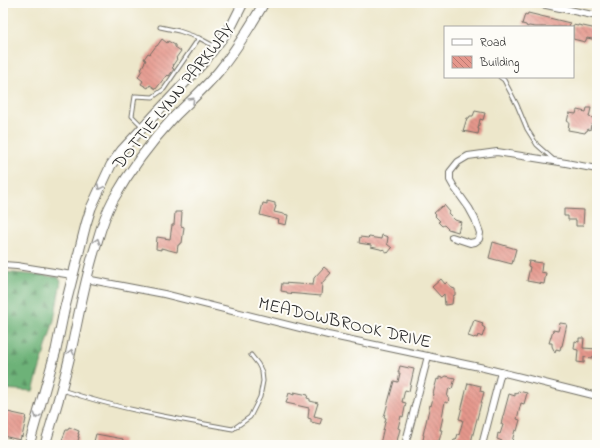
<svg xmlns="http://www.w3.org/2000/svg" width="600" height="448" viewBox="0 0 600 448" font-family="'Indie Flower',sans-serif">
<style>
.forest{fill:url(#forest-firs);stroke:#4c6e52}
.building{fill:url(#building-back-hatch)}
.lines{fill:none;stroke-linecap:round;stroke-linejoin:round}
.service-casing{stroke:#6f6d63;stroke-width:5}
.minor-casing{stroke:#6f6d63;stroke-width:8}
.secondary-casing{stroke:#6f6d63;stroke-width:11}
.service{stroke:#fff;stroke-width:3}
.minor{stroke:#fff;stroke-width:6}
.secondary{stroke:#fff;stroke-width:9}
.oneway{stroke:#a0a0a0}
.labels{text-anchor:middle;stroke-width:4;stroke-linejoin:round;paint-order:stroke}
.street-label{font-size:18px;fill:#2b2b2b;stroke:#fdfcf7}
</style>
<defs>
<pattern id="forest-firs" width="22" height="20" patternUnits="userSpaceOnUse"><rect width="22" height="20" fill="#6db278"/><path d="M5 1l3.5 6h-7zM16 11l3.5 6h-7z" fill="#5a9163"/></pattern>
<pattern id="building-back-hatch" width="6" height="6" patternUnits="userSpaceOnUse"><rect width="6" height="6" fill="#e5978c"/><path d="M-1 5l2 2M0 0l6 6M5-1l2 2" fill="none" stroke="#ba7b73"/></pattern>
</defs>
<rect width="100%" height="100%" fill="#fdfcf7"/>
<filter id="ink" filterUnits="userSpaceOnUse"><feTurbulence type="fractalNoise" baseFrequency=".025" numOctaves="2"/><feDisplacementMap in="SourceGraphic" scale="8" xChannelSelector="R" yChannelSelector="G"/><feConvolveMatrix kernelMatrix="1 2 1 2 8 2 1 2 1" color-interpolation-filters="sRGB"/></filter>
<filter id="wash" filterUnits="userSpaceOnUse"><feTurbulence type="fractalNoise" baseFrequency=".012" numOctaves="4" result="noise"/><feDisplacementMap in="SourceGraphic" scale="16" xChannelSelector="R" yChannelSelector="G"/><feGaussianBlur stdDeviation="0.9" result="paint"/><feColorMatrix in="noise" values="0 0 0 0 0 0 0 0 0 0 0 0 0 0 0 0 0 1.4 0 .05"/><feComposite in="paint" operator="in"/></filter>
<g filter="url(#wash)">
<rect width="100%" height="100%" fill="#ede7cb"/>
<path class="forest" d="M3,272L58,277L61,281L54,320L33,391L3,389Z"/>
<g id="blocks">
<g class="building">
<path d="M528,13L570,23L569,27H535L529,26L527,27L526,25L522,24L525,14L527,15Z"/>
<path d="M573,25L578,26V25L597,29V40L587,38L585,42L573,39Z"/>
<path d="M162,39L167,43L168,41L175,45V47L181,51L176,58L177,59L173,65L174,66L172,68L174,69L169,76L168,75L166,77H165L156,89L150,85L148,88L141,84L143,81L138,77L142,70L141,69L146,60L144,59L148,53L150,54L156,46H157Z"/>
<path d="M587,108H591L589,117L597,119V126L591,125L590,130L588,129L587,131H586L585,133L568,130L569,122H567L569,113L576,114L577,110L586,112Z"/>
<path d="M475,111L485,113L483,120L480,119L478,129H479L478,134L463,131L467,118H469L470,116H473Z"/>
<path d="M267,201L275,203V206H276L274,212L288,215L286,225L278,223L279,220L260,215L263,203L267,204Z"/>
<path d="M444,205L450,212L448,213L455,220L461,222L458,232L448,229L444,225L442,226L438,222L440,221L435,216L436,215L434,213L442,206L443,207Z"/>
<path d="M564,209L584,210L583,226H576V220H568V216H564Z"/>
<path d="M175,212H182L181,226L184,227L182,243H180L179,245H178L177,252L161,248V250L156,249L157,237L170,239L172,225H174Z"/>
<path d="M382,235L388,237L387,244L392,248L388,253L383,249L382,250L380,249L371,247V245L359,243L360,237L368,238L369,237L381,239Z"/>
<path d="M493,242L516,249L512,264L489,258Z"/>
<path d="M529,261L542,263L541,272L546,273L544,284L527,281L530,267L528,266Z"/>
<path d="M324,267L331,273L322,283L321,296L287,293V292L281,291L282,283L313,285L314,278Z"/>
<path d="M441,279L445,284L447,282L452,288L455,289V295L453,296L452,304L445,305L444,294L441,297L432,287Z"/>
<path d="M474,320L483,323L482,326L485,328L482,337L478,335L477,338L475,337L474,338L468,336Z"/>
<path d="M560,323L567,324L562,346H561L560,350L556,349L555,353L552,346V343H549L553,330L558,331Z"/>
<path d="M579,338H584L583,348L597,349V356H593L592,358L584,357V363L577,362L578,350L574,349L575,341L579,342Z"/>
<path d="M400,366L414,369L409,391L405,390L402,402L406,403L403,417L401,416L398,428L400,429L396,445L391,444V445H386L380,444L386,418L384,417L394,381L398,382L400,373H398Z"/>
<path d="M446,376L455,378L452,389L449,388L447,397L449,398L448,403L445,402L442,417H443L440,430H442L439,441H437L435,445H422L424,435H423L430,405L431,406L434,394H433L437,379L439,380V377L443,378Z"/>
<path d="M468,383L481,386L480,391L484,392L472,438L471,445H452L454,440H456L458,434L459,435L463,420L459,419Z"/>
<path d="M518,391L527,393L524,404L521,403L517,419L520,420L517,431L515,430L511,445H501L502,441L497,439L498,433L500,434L503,425L501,424L509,394L515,396V393L517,394Z"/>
<path d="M294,392L308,395L307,398L310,399V401L318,403L314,416L322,418L320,424L311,422V419L308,418L309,408L286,403L289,393L294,395Z"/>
<path d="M3,411L26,416L25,419H26L22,437L21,436L20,440L3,436Z"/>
<path d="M69,427L79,431L78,434H79L78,437H79L77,445H60L66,430H68Z"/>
<path d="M96,434L123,439L122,445H93Z"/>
</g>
</g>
</g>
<g filter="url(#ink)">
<use href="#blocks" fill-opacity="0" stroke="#6f6d63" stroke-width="1"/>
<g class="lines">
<defs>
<g id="service">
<path d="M160,27L179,31L199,38"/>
<path d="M500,77L504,80L517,105L527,129L537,145L554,160"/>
<path d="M142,126L132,116L135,96L153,97L164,89L199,38L214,46"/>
<path d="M62,390C118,409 176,419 233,429L250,417L260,397L263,381L262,372L258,364L251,355"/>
</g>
<g id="minor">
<path d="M537,3L597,16"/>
<path d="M452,237L470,243L475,242L479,239L480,233L475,219L469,208L454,187L450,180V172L458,162L468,156L497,152L566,163L597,169"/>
<path d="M3,265L17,266L72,275"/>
<path d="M86,279L164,294L328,335L484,368L597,396"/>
<path d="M405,445L428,356"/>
<path d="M482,445L501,372"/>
</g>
<g id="secondary">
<path d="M29,445L56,350L64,311L86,224L91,208L111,165L122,150L205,61L232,25L243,3"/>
<path d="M45,445C54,414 64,383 71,351C79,315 85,278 97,242C101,228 106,213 113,200C130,170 151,142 174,117C189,102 205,88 219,71C236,50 250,27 264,3"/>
</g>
</defs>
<use href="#service" class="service-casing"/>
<use href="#minor" class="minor-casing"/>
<use href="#secondary" class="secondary-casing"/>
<use href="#service" class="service"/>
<use href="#minor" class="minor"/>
<use href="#secondary" class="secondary"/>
</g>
<defs><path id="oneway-chevron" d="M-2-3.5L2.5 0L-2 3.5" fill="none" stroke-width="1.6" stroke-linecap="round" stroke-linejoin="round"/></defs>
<g class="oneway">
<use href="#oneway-chevron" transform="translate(192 100) rotate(-45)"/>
<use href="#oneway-chevron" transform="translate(100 187) rotate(114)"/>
<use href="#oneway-chevron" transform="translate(97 241) rotate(-72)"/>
<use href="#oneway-chevron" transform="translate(71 352) rotate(-77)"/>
<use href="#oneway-chevron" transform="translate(37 416) rotate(107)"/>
</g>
</g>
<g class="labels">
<g class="street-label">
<text transform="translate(173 96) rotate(-51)" y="6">DOTTIE LYNN PARKWAY</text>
<text transform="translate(345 322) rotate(13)" y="6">MEADOWBROOK DRIVE</text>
</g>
</g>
<rect width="600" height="448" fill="none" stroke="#fdfcf7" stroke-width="16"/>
<rect x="444" y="26" width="130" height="52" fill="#fdfcf7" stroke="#a9a8a5"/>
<rect x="452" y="39" width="20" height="6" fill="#ffffff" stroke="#a9a8a5"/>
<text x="480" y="46" font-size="12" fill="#2b2b2b">Road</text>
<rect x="452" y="56" width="20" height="12" fill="url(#building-back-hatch)" stroke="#a9a8a5"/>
<text x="480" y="66" font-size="12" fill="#2b2b2b">Building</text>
</svg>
